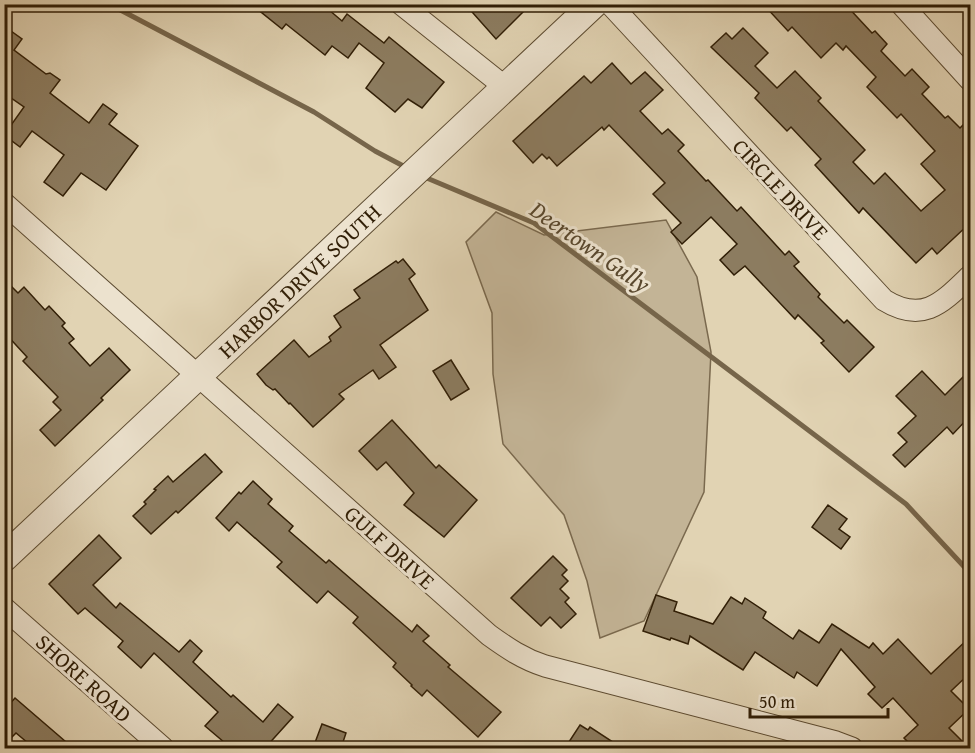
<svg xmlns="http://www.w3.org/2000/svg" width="975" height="753" viewBox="0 0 975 753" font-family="'Gentium Book Plus',serif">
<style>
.green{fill:#c3b496;stroke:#7a694e;stroke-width:1.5}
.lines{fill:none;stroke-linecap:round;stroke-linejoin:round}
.stream{stroke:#76654a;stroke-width:5}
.building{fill:#8c7c60;stroke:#301e06;stroke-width:1.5}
.minor-casing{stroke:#5c4b31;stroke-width:23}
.tertiary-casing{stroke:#5c4b31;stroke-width:29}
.minor{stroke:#ece2ce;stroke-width:21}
.tertiary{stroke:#ece2ce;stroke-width:27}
.labels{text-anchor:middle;stroke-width:6;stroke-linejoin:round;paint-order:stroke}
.street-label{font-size:22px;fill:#301e06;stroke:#ece2ce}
.water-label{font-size:24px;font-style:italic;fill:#59482e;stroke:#ece2ce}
</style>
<rect width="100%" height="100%" fill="#e1d3b3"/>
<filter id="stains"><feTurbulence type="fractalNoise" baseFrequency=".00333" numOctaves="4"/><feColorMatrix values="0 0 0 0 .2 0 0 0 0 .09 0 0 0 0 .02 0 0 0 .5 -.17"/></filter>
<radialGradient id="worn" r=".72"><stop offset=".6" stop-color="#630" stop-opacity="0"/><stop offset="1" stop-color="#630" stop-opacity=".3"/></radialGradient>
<path class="green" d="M496,212L544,235L666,220L697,277L711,352L704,492L644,621L600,638L587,581L564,515L503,444L493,374L492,313L466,242Z"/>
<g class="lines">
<g class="stream">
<path d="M109,4L314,112L375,151L409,169"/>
<path d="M422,176L534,223L906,504L970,573"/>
</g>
</g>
<g class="building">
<path d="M251,4H322L342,21L347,14L384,43L389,37L444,82L422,108L408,99L395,112L366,88L384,63L359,43L348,58L332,46L325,55L286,24L282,29Z"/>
<path d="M465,4H531L496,39Z"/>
<path d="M763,4H845L872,33L875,31L887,44L881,51L905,76L912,69L929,87L922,94L945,118L948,116L960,128L970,118V223L937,254L932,248L916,263L863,208L859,213L815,165L821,159L791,127L787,131L755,98L759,93L711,47L726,33L732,39L743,28L768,53L755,66L777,88L795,71L821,98L818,101L865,150L853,162L874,184L885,173L921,211L945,190L921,164L935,151L901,114L897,118L867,87L876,77L846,46L843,50L836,43L821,58L792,27L788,31Z"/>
<path d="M4,26L22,39L14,50L46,74L50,73L60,80L50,93L89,123L103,104L117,114L109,124L138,146L106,190L81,173L63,196L44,182L64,155L32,131L20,147L4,135L24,107L4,93Z"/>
<path d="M612,63L631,84L645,72L663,90L640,111L662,134L668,129L684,145L678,151L706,181L708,180L737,211L741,207L785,255L789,251L799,262L794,266L820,294L818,297L844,323L847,320L874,347L849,372L821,343L824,341L798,315L795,319L745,266L734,275L720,260L737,244L711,217L682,244L671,232L681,223L653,194L665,183L609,125L604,130L602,127L557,166L549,157L547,159L542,154L533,163L513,141L584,76L591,83Z"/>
<path d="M403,259L415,274L409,279L428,310L380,345L396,367L379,379L373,370L339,394L344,399L313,427L290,403L289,404L275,389L273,390L266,385L257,374L294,340L309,357L331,341L329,337L341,327L334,316L360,298L354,290L396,261L398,263Z"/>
<path d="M4,279L18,293L24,287L45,310L49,306L65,323L62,326L74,339L69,343L90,366L109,348L130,370L101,398L103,400L55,446L40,430L61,410L53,402L58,397L23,361L27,357L4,332Z"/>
<path d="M451,360L469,389L451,400L433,371Z"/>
<path d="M970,370V416L953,434L947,427L905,467L893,455L907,442L898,433L916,416L896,396L922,371L945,395Z"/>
<path d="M392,420L436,468L439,465L477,500L444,537L404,505L414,493L386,462L377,470L359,451Z"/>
<path d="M205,454L222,472L178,513L176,511L151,534L133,516L146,504L144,502L156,490L154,489L168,476L173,482Z"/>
<path d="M253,481L272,499L268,504L293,526L289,531L326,563L329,560L412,632L417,625L429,636L423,641L450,665L448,667L501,712L478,737L427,690L422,696L411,686L412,685L393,667L396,663L353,623L358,617L328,591L317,603L277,567L282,562L237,522L229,531L216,518L239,492L241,494Z"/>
<path d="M828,505L847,519L839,529L850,537L841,549L812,527Z"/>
<path d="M99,535L121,558L93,585L116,608L120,603L179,652L190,640L202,651L193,662L231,697L233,695L263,722L278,704L293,717L265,748H231L205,726L218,712L154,653L141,668L118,647L123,641L85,608L78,614L49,584Z"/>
<path d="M553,556L567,570L562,575L568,581L560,589L569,598L565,602L576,614L561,628L550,617L541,626L511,598Z"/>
<path d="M656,595L677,602L674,611L713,624L731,597L742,604L745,598L766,612L763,618L793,639L799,630L819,643L832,624L869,648L873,643L883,654L898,639L931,674L970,637V673L951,691L969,709L949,728L969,748H914L904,738L918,725L893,698L882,708L868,694L875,687L841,649L817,686L797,672L794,678L755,652L743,670L690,636L688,644L671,638L670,640L643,631Z"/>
<path d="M15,698L73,748H34L16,733L4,745V710Z"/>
<path d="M322,724L346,733L341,748H313Z"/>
<path d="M580,725L588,730L590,727L622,748H565Z"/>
</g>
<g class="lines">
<defs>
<g id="minor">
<path d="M401,4L505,87"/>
<path d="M610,4L884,300C923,324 942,303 970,276"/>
<path d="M901,4L970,80"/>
<path d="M4,203L489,635C507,648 523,659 545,666L836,742L852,748"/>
<path d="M4,608L163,748"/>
</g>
<g id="tertiary">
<path id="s1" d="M4,558L594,4"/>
</g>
</defs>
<use href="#minor" class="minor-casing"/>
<use href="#tertiary" class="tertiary-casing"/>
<use href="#minor" class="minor"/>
<use href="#tertiary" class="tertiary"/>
</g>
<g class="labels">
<g class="street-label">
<text transform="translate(781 189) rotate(47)" y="8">CIRCLE DRIVE</text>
<text dy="8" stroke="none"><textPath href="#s1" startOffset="405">HARBOR DRIVE SOUTH</textPath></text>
<text transform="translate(390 547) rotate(42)" y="8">GULF DRIVE</text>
<text transform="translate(84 678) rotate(42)" y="8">SHORE ROAD</text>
</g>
<g class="water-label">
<text transform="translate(590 247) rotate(35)" y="8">Deertown Gully</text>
</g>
</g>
<rect width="975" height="753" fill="none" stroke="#e1d3b3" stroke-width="24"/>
<rect x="6" y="6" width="963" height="741" fill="none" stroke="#301e06" stroke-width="3"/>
<rect x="12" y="12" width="951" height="729" fill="none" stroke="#301e06" stroke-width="1.5"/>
<path d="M750 708v9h138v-9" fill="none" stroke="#301e06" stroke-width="3"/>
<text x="759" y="708" font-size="18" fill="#301e06" stroke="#ece2ce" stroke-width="4.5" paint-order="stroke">50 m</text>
<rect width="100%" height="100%" filter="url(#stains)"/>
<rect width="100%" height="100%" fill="url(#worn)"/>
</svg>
